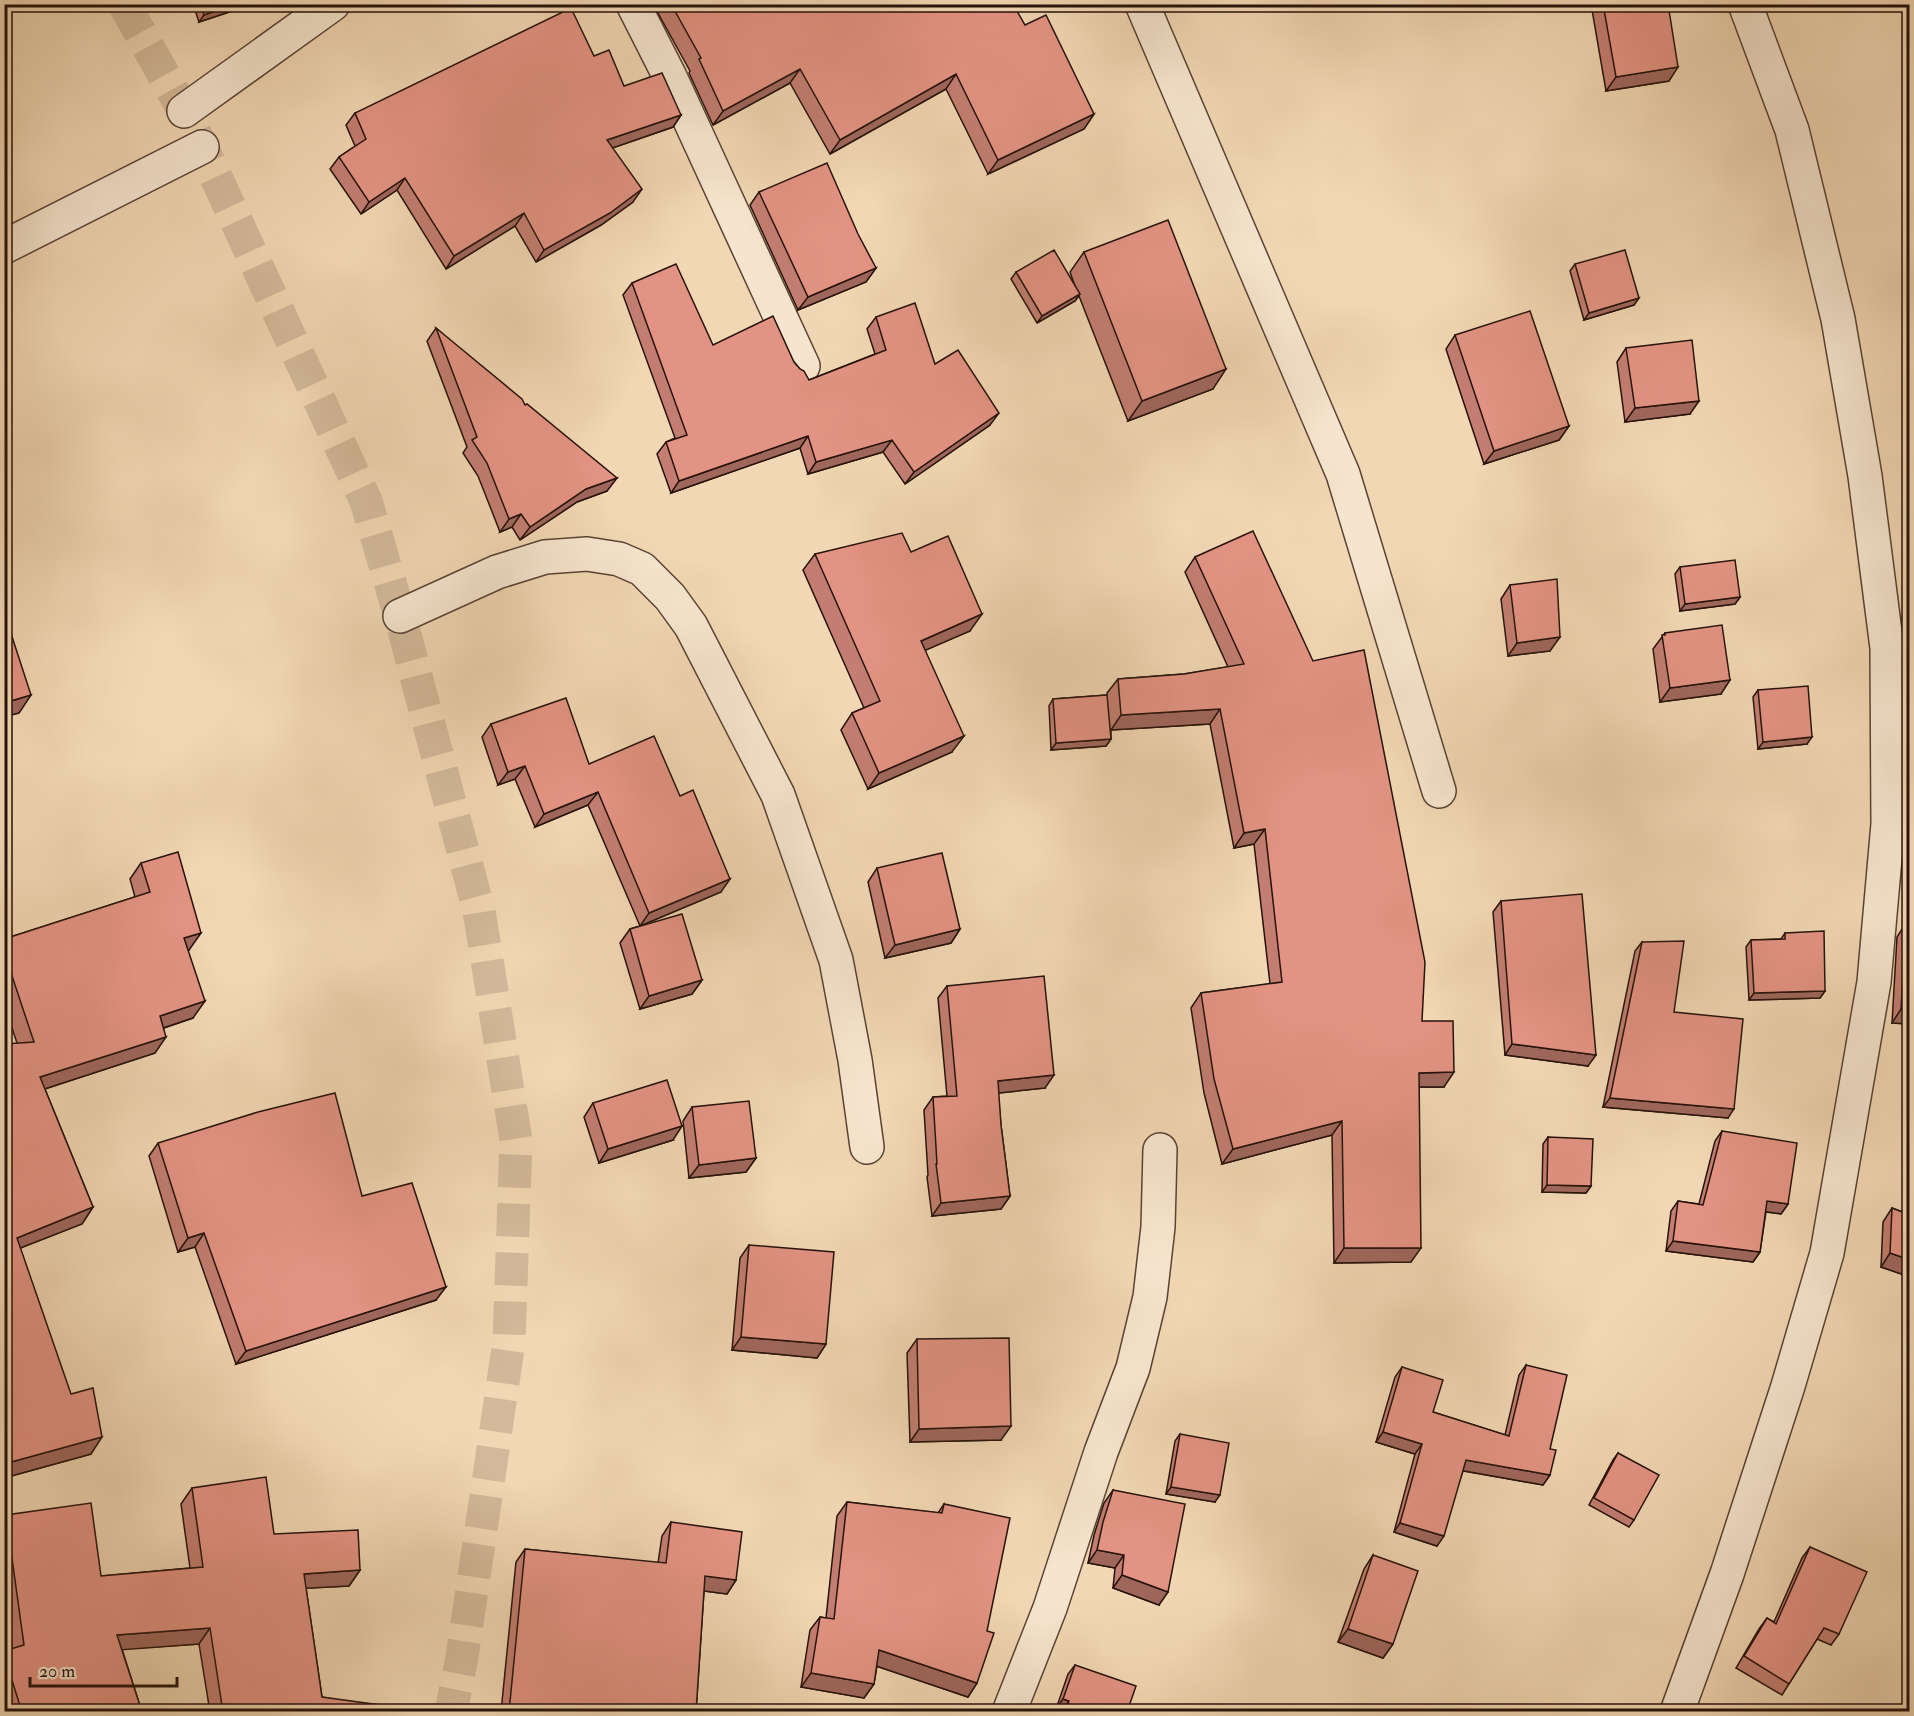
<svg xmlns="http://www.w3.org/2000/svg" width="1914" height="1716" viewBox="0 0 1914 1716" font-family="'IM FELL Double Pica',serif">
<style>
.lines{fill:none;stroke-linecap:round;stroke-linejoin:round}
.minor-tunnel{stroke:#d3b99a;stroke-width:33;stroke-dasharray:33 16;stroke-linecap:butt}
.minor-casing{stroke:#594334;stroke-width:36}
.minor{stroke:#f6e5ce;stroke-width:33}
.wall{fill:#c37e71;stroke:#26120a;stroke-width:1.5}
.shaded-wall{fill:#9f675c;stroke:#26120a;stroke-width:1.5}
.building{fill:#e39383;stroke:#26120a;stroke-width:1.5}
</style>
<rect width="100%" height="100%" fill="#f1d7b3"/>
<filter id="stains"><feTurbulence type="fractalNoise" baseFrequency=".00333" numOctaves="4"/><feColorMatrix values="0 0 0 0 .2 0 0 0 0 .09 0 0 0 0 .02 0 0 0 .5 -.17"/></filter>
<radialGradient id="worn" r=".72"><stop offset=".6" stop-color="#630" stop-opacity="0"/><stop offset="1" stop-color="#630" stop-opacity=".3"/></radialGradient>
<g class="lines">
<path class="minor-tunnel" d="M124,4L184,111L202,147L366,501L400,616L479,911L516,1140L509,1342L462,1657L451,1712"/>
<defs>
<g id="minor">
<path d="M633,4L670,77L803,366"/>
<path d="M1142,4L1343,474L1439,791"/>
<path d="M184,111L333,4"/>
<path d="M4,247L202,147"/>
<path d="M400,616L497,572L545,557L587,554L619,559L642,569L670,597L691,626L778,795L836,960L855,1060L867,1147"/>
<path d="M1009,1712L1050,1608L1101,1452L1133,1368L1150,1297L1158,1227L1160,1150"/>
<path d="M1677,1712L1727,1574L1788,1386L1827,1253L1874,982L1888,824L1887,648L1865,476L1838,319L1792,130L1745,4"/>
</g>
</defs>
<use href="#minor" class="minor-casing"/>
<use href="#minor" class="minor"/>
</g>
<g class="wall">
<path d="M193,4H244L241,8L199,22Z"/>
<path d="M653,4H984L986,8L1025,25L1094,114L1084,129L988,174L946,89L830,154L790,83L713,125L689,73L690,71Z"/>
<path d="M1591,4H1668L1669,81L1606,91Z"/>
<path d="M594,56L624,86L681,115L673,127L612,148L633,202L601,225L536,262L515,226L446,269L397,190L361,214L330,169L339,157L355,146L346,125L355,113Z"/>
<path d="M759,192L876,268L866,282L798,310L750,205Z"/>
<path d="M1084,252L1213,389L1128,421L1079,296L1075,301L1037,323L1011,279L1016,272L1075,286L1070,272Z"/>
<path d="M1575,264L1634,305L1584,320L1570,271Z"/>
<path d="M632,283L713,345L794,362L809,380L875,354L867,329L876,317L935,364L990,425L905,484L883,452L808,474L800,448L671,493L657,454L666,442L675,438L623,295Z"/>
<path d="M436,328L525,405L607,491L577,502L520,540L512,527L500,532L478,476L463,453L467,447L427,341Z"/>
<path d="M1455,335L1569,426L1559,440L1484,464L1446,349Z"/>
<path d="M1626,348L1690,414L1625,422L1617,362Z"/>
<path d="M911,552L970,631L925,650L952,752L868,789L841,730L852,713L864,708L803,570L815,554Z"/>
<path d="M1195,557L1422,1021L1444,1087H1419L1411,1262L1334,1263L1332,1135L1222,1164L1204,1093L1191,1008L1201,993L1270,984L1254,844L1234,848L1210,724L1111,730V739L1106,746L1051,750L1049,706L1053,699L1107,695V693L1118,679L1184,674L1228,667L1185,572Z"/>
<path d="M1680,567L1740,597L1735,604L1680,611L1675,574Z"/>
<path d="M1910,582V658L1906,657L1902,619L1907,585Z"/>
<path d="M1510,585L1550,651L1508,656L1501,599Z"/>
<path d="M1665,633L1721,694L1660,702L1653,649Z"/>
<path d="M1758,690L1807,744L1758,749L1753,697Z"/>
<path d="M491,724L589,764L721,892L640,926L702,980L692,994L640,1009L620,943L630,929L640,926L588,805L535,827L515,779L498,785L482,737Z"/>
<path d="M141,863L189,950H188L193,1018L164,1028L155,1053L45,1089L93,1207L82,1224L20,1248L91,1454L4,1478L17,1043L4,1004V939L135,897L130,879Z"/>
<path d="M877,868L960,929L951,943L885,958L868,882Z"/>
<path d="M1501,901L1588,1066L1505,1055L1493,912Z"/>
<path d="M1906,923L1910,1024L1892,1023L1897,937Z"/>
<path d="M1785,933L1825,991L1820,998L1749,1000L1746,947L1751,940L1781,939Z"/>
<path d="M1642,942L1674,1012L1728,1118L1603,1107L1635,951Z"/>
<path d="M947,986L1045,1088L998,1093L1001,1125L1010,1196L1001,1209L932,1216L927,1177L928,1175L924,1110L933,1097L947,1096L938,998Z"/>
<path d="M593,1103L673,1140L599,1163L584,1117Z"/>
<path d="M692,1107L756,1158L746,1172L689,1178L683,1121Z"/>
<path d="M1722,1131L1788,1204L1781,1214L1766,1212L1760,1252L1753,1262L1666,1251L1671,1211L1678,1201L1699,1204L1715,1141Z"/>
<path d="M1548,1137L1591,1186L1586,1193L1542,1192L1543,1144Z"/>
<path d="M158,1143L362,1196L436,1300L236,1364L195,1247L178,1252L149,1156Z"/>
<path d="M1892,1208L1910,1215V1277L1881,1267L1883,1222Z"/>
<path d="M749,1245L826,1344L817,1358L732,1350L740,1258Z"/>
<path d="M917,1339L1001,1440L910,1442L907,1353Z"/>
<path d="M1526,1365L1550,1449V1475L1543,1485L1463,1471L1437,1546L1394,1532L1415,1454L1376,1442L1395,1377L1402,1367L1433,1412L1505,1435L1519,1375Z"/>
<path d="M1180,1434L1215,1502L1166,1494L1175,1441Z"/>
<path d="M1618,1453L1634,1520L1629,1527L1589,1505L1613,1460Z"/>
<path d="M192,1488L274,1534L360,1570L349,1586L306,1588L322,1697L395,1712H210L199,1644L122,1649L142,1712H6L4,1706V1651L11,1649L4,1603V1517L6,1515L101,1576L190,1568L181,1504Z"/>
<path d="M1113,1490L1159,1605L1113,1588L1115,1568L1088,1563L1094,1535L1104,1503Z"/>
<path d="M847,1502L938,1513L944,1504L977,1683L968,1697L877,1666L874,1684L864,1698L801,1687L810,1630L820,1617L826,1618L837,1516Z"/>
<path d="M671,1522L736,1580L727,1594L704,1591L696,1712H501L516,1562L525,1549L658,1563L662,1536Z"/>
<path d="M1810,1547L1839,1634L1831,1645L1817,1639L1782,1695L1736,1668L1759,1629L1767,1618L1774,1622L1802,1558Z"/>
<path d="M1373,1555L1393,1644L1383,1658L1338,1642L1364,1569Z"/>
<path d="M1075,1665L1127,1712H1062L1056,1709L1068,1674Z"/>
</g>
<g class="shaded-wall">
<path d="M235,4H244L241,8L199,22L204,15Z"/>
<path d="M1678,67L1669,81L1606,91L1616,77Z"/>
<path d="M800,69L790,83L713,125L723,111Z"/>
<path d="M956,74L946,89L830,154L840,140Z"/>
<path d="M1094,114L1084,129L988,174L998,160Z"/>
<path d="M681,115L673,127L598,153L607,140Z"/>
<path d="M405,178L397,190L361,214L369,202Z"/>
<path d="M642,189L633,202L601,225L536,262L544,250Z"/>
<path d="M524,213L515,226L446,269L454,256Z"/>
<path d="M876,268L866,282L798,310L808,297Z"/>
<path d="M1080,294L1075,301L1037,323L1042,316Z"/>
<path d="M1639,298L1634,305L1584,320L1589,313Z"/>
<path d="M1226,369L1213,389L1128,421L1142,401Z"/>
<path d="M1699,401L1690,414L1625,422L1635,408Z"/>
<path d="M999,413L990,425L905,484L914,472Z"/>
<path d="M1569,426L1559,440L1484,464L1494,451Z"/>
<path d="M808,436L800,448L671,493L679,481Z"/>
<path d="M892,440L883,452L808,474L816,462Z"/>
<path d="M617,478L607,491L577,502L520,540L530,527L586,489Z"/>
<path d="M521,514L512,527L500,532L509,519Z"/>
<path d="M1740,597L1735,604L1680,611L1685,604Z"/>
<path d="M982,614L970,631L910,657L921,641Z"/>
<path d="M1560,637L1550,651L1508,656L1517,643Z"/>
<path d="M1730,680L1721,694L1660,702L1670,688Z"/>
<path d="M31,695L19,713L4,717V703Z"/>
<path d="M1220,709L1210,724L1111,730L1121,715Z"/>
<path d="M964,736L952,752L868,789L879,773Z"/>
<path d="M1812,737L1807,744L1758,749L1763,742Z"/>
<path d="M1111,739L1106,746L1051,750L1056,743Z"/>
<path d="M525,766L515,779L498,785L508,772Z"/>
<path d="M598,792L588,805L535,827L544,814Z"/>
<path d="M1265,829L1254,844L1234,848L1244,833Z"/>
<path d="M730,879L721,892L640,926L649,913Z"/>
<path d="M960,929L951,943L885,958L895,945Z"/>
<path d="M201,933L189,950L173,955L184,938Z"/>
<path d="M702,980L692,994L640,1009L649,996Z"/>
<path d="M1825,991L1820,998L1749,1000L1754,993Z"/>
<path d="M205,1001L193,1018L148,1033L160,1016Z"/>
<path d="M1901,1009L1910,1010V1024L1892,1023Z"/>
<path d="M166,1037L155,1053L29,1094L40,1077Z"/>
<path d="M1512,1044L1596,1055L1588,1066L1505,1055Z"/>
<path d="M1454,1072L1444,1087H1408L1419,1073Z"/>
<path d="M1054,1075L1045,1088L989,1094L998,1081Z"/>
<path d="M1610,1098L1734,1109L1728,1118L1603,1107Z"/>
<path d="M1342,1121L1332,1135L1222,1164L1233,1149Z"/>
<path d="M682,1126L673,1140L599,1163L608,1149Z"/>
<path d="M756,1158L746,1172L689,1178L699,1165Z"/>
<path d="M1547,1185L1591,1186L1586,1193L1542,1192Z"/>
<path d="M1010,1196L1001,1209L932,1216L941,1203Z"/>
<path d="M1767,1201L1788,1204L1781,1214L1760,1211Z"/>
<path d="M93,1207L82,1224L5,1254L17,1238Z"/>
<path d="M204,1233L195,1247L178,1252L188,1238Z"/>
<path d="M1673,1241L1760,1252L1753,1262L1666,1251Z"/>
<path d="M1344,1248H1421L1411,1262L1334,1263Z"/>
<path d="M1890,1253L1910,1260V1277L1881,1267Z"/>
<path d="M446,1287L436,1300L236,1364L246,1351Z"/>
<path d="M741,1337L826,1344L817,1358L732,1350Z"/>
<path d="M1011,1426L1001,1440L910,1442L919,1429Z"/>
<path d="M1383,1432L1422,1444L1415,1454L1376,1442Z"/>
<path d="M102,1437L91,1454L4,1478V1464Z"/>
<path d="M1466,1460L1550,1475L1543,1485L1459,1470Z"/>
<path d="M1171,1487L1220,1495L1215,1502L1166,1494Z"/>
<path d="M1400,1523L1444,1536L1437,1546L1394,1532Z"/>
<path d="M1097,1550L1124,1555L1115,1568L1088,1563Z"/>
<path d="M360,1570L349,1586L293,1589L304,1574Z"/>
<path d="M1122,1575L1168,1592L1159,1605L1113,1588Z"/>
<path d="M705,1576L736,1580L727,1594L696,1590Z"/>
<path d="M210,1628L199,1644L106,1651L117,1635Z"/>
<path d="M1348,1629L1393,1644L1383,1658L1338,1642Z"/>
<path d="M879,1650L977,1683L968,1697L870,1664Z"/>
<path d="M811,1673L874,1684L864,1698L801,1687Z"/>
<path d="M1063,1699L1069,1701L1062,1711L1056,1709Z"/>
</g>
<g class="building">
<path d="M200,4H235L204,15Z"/>
<path d="M671,4H984L986,8L993,4H1013L1025,25L1046,15L1094,114L998,160L956,74L840,140L800,69L723,111L699,59L701,58Z"/>
<path d="M1603,4H1668L1678,67L1616,77Z"/>
<path d="M571,8L594,56L609,50L624,86L662,73L681,115L607,140L642,189L610,213L544,250L524,213L454,256L405,178L369,202L339,157L366,139L355,113Z"/>
<path d="M827,163L858,234L876,268L808,297L759,192Z"/>
<path d="M1168,220L1226,369L1142,401L1084,252Z"/>
<path d="M1054,250L1080,294L1042,316L1016,272Z"/>
<path d="M1625,250L1639,298L1589,313L1575,264Z"/>
<path d="M676,264L713,345L773,316L794,362L800,369L804,371L809,380L886,350L876,317L915,303L935,364L958,350L999,413L914,472L892,440L816,462L808,436L679,481L666,442L687,435L632,283Z"/>
<path d="M1530,311L1569,426L1494,451L1455,335Z"/>
<path d="M436,328L522,399L525,405L527,404L617,478L586,489L530,527L521,514L509,519L487,463L472,440L477,437Z"/>
<path d="M1692,340L1699,401L1635,408L1626,348Z"/>
<path d="M1253,531L1313,661L1364,650L1425,962L1422,1021H1453L1454,1072L1419,1073L1421,1248H1344L1342,1121L1233,1149L1214,1079L1201,993L1282,982L1265,829L1244,833L1220,709L1121,715L1118,679L1184,674L1244,664L1195,557Z"/>
<path d="M902,533L911,552L948,536L982,614L921,641L964,736L879,773L852,713L880,701L815,554Z"/>
<path d="M1735,560L1740,597L1685,604L1680,567Z"/>
<path d="M1557,579L1560,637L1517,643L1510,585Z"/>
<path d="M4,612L31,695L4,703Z"/>
<path d="M1722,625L1730,680L1670,688L1662,635H1665V633Z"/>
<path d="M1808,686L1812,737L1763,742L1758,690Z"/>
<path d="M1107,695L1111,739L1056,743L1053,699Z"/>
<path d="M566,698L589,764L654,736L680,796L693,790L730,879L649,913L598,792L544,814L525,766L508,772L491,724Z"/>
<path d="M178,852L201,933L184,938L205,1001L160,1016L166,1037L40,1077L93,1207L17,1238L71,1394L93,1388L102,1437L4,1464V1044L34,1042L4,952V939L150,892L141,863Z"/>
<path d="M942,853L960,929L895,945L877,868Z"/>
<path d="M1582,894L1596,1055L1512,1044L1501,901Z"/>
<path d="M682,914L702,980L649,996L630,929Z"/>
<path d="M1906,923H1910V1010L1901,1009Z"/>
<path d="M1824,931L1825,991L1754,993L1751,940L1785,939V933Z"/>
<path d="M1684,941L1674,1012L1743,1019L1734,1109L1610,1098L1642,942Z"/>
<path d="M1044,976L1054,1075L998,1081L1001,1125L1010,1196L941,1203L936,1164H937L933,1097L957,1096L947,986Z"/>
<path d="M667,1080L682,1126L608,1149L593,1103Z"/>
<path d="M335,1093L362,1196L412,1183L446,1287L246,1351L204,1233L188,1238L158,1143L258,1112Z"/>
<path d="M749,1101L756,1158L699,1165L692,1107Z"/>
<path d="M1722,1131L1797,1143L1788,1204L1767,1201L1760,1252L1673,1241L1678,1201L1703,1205Z"/>
<path d="M1548,1137L1593,1139L1591,1186L1547,1185Z"/>
<path d="M1892,1208L1910,1215V1260L1890,1253Z"/>
<path d="M749,1245L834,1252L826,1344L741,1337Z"/>
<path d="M1009,1338L1011,1426L919,1429L917,1339Z"/>
<path d="M1526,1365L1567,1375L1550,1449L1556,1450L1550,1475L1466,1460L1444,1536L1400,1523L1422,1444L1383,1432L1402,1367L1443,1380L1433,1412L1509,1436Z"/>
<path d="M1180,1434L1229,1443L1220,1495L1171,1487Z"/>
<path d="M1618,1453L1659,1475L1634,1520L1594,1498Z"/>
<path d="M266,1477L274,1534L358,1530L360,1570L304,1574L322,1697L395,1707V1712H223L210,1628L117,1635L142,1712H22L4,1655V1651L24,1645L6,1515L91,1503L101,1576L203,1567L192,1488Z"/>
<path d="M1113,1490L1185,1504L1168,1592L1122,1575L1124,1555L1097,1550L1103,1522Z"/>
<path d="M847,1502L942,1513L944,1504L1010,1518L987,1631L994,1633L977,1683L879,1650L874,1684L811,1673L820,1617L834,1619Z"/>
<path d="M671,1522L742,1532L736,1580L705,1576L696,1712H509L525,1549L666,1563Z"/>
<path d="M1810,1547L1867,1572L1839,1634L1824,1628L1789,1684L1744,1656L1767,1618L1776,1624Z"/>
<path d="M1373,1555L1418,1571L1393,1644L1348,1629Z"/>
<path d="M1075,1665L1136,1686L1127,1712H1065L1069,1701L1063,1699Z"/>
</g>
<rect width="1914" height="1716" fill="none" stroke="#f1d7b3" stroke-width="24"/>
<rect x="6" y="6" width="1902" height="1704" fill="none" stroke="#26120a" stroke-width="3"/>
<rect x="12" y="12" width="1890" height="1692" fill="none" stroke="#26120a" stroke-width="1.5"/>
<path d="M30 1677v9h147v-9" fill="none" stroke="#26120a" stroke-width="3"/>
<text x="39" y="1677" font-size="18" fill="#26120a" stroke="#f6e5ce" stroke-width="4.5" paint-order="stroke">20 m</text>
<rect width="100%" height="100%" filter="url(#stains)"/>
<rect width="100%" height="100%" fill="url(#worn)"/>
</svg>
